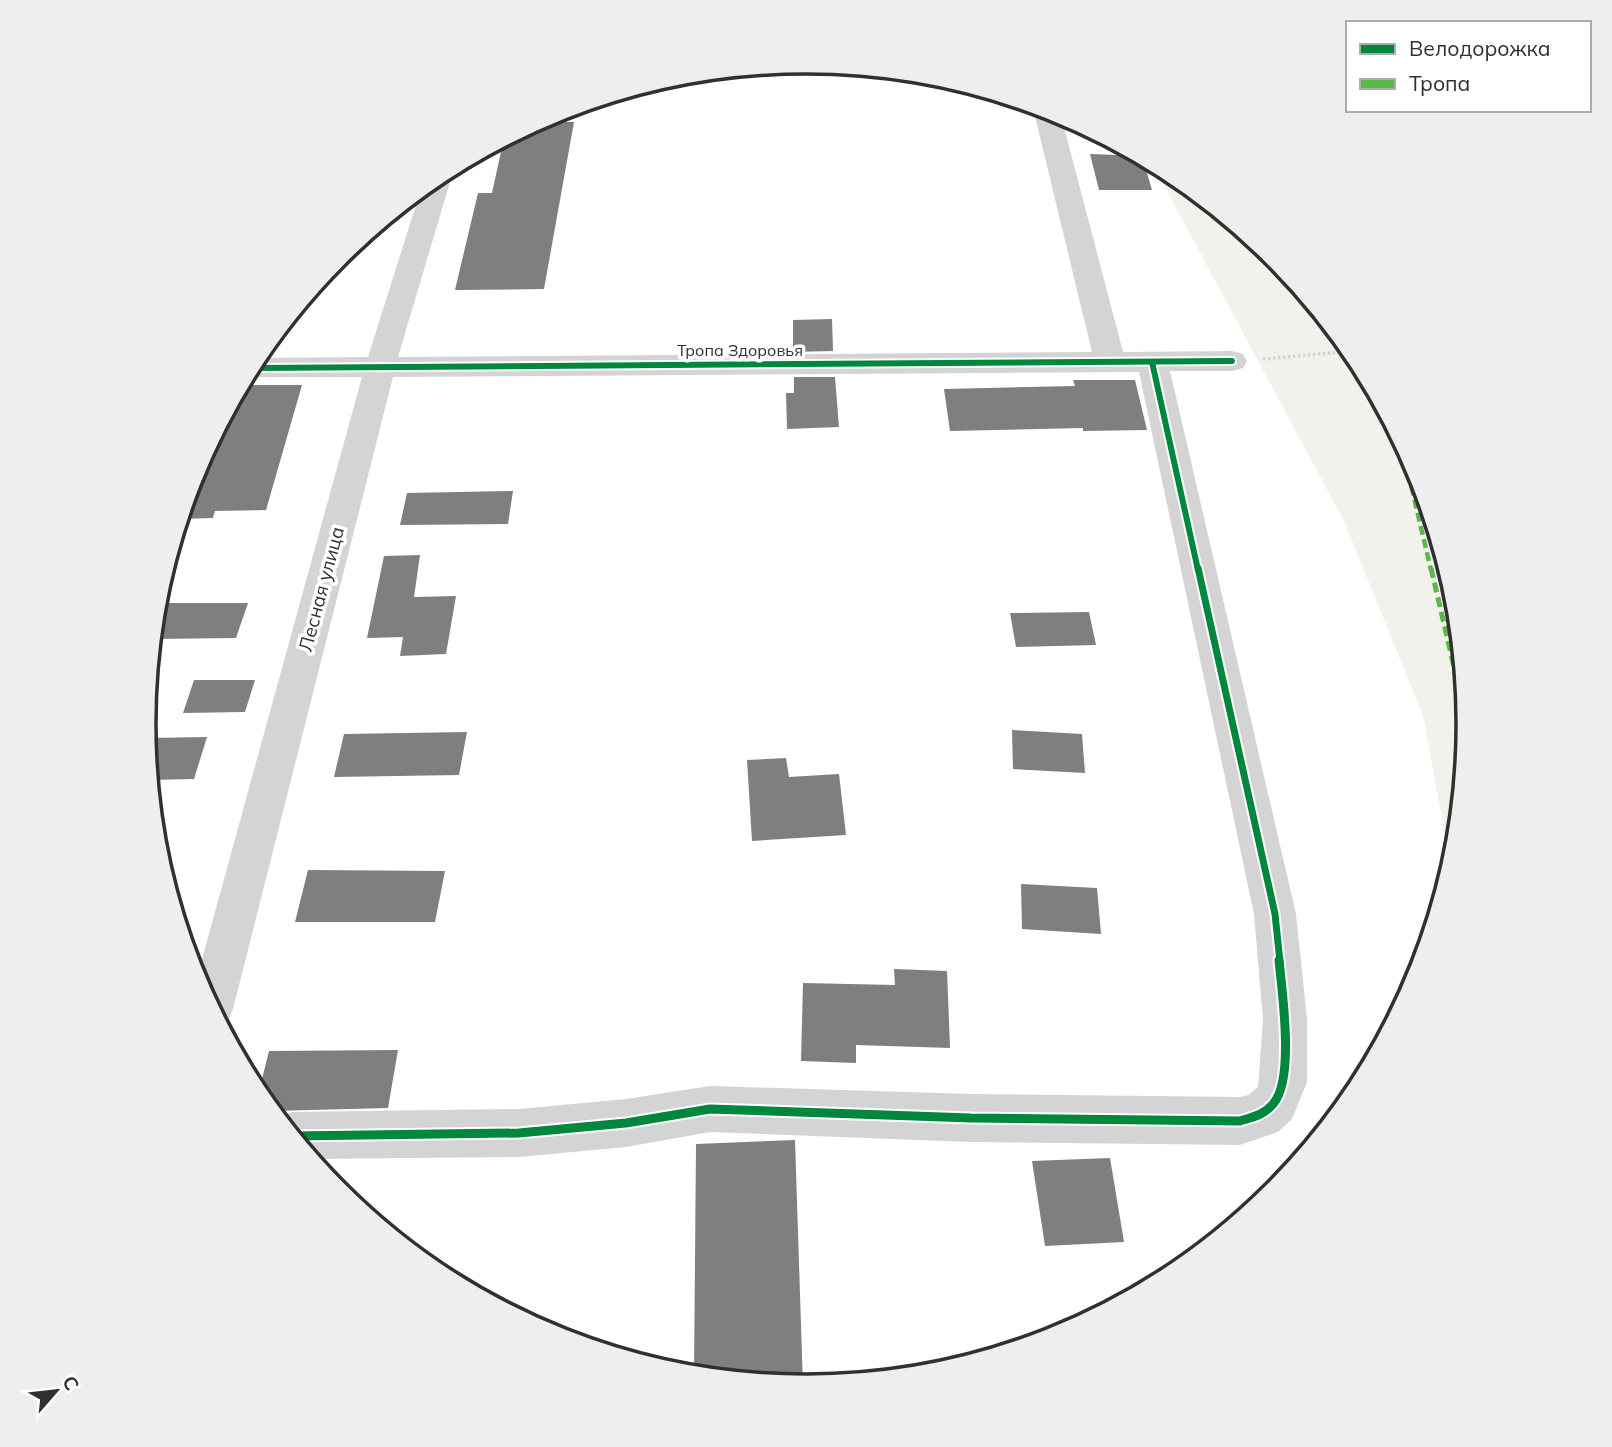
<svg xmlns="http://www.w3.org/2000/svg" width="1612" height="1447" viewBox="0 0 1612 1447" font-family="Mulish,sans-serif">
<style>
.green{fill:#f1f2ec}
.building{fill:#7f7f7f}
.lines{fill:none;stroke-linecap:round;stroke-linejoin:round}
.path{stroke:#d3d3d3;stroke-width:3.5;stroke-dasharray:2.5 2.5;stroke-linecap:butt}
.minor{fill:#d4d4d4;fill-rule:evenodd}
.quiet-far1{stroke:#58b947;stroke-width:4.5;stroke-dasharray:9 4.5;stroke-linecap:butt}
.quiet{stroke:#58b947;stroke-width:5;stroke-dasharray:10 5;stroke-linecap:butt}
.cycleway-far2-casing{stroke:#fff;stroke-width:10}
.cycleway-far1-casing{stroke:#fff;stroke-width:11}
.cycleway-casing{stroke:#fff;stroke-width:13}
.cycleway-far2{stroke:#00873e;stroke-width:6}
.cycleway-far1{stroke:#00873e;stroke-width:7}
.cycleway{stroke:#00873e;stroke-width:9}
.labels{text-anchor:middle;stroke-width:7;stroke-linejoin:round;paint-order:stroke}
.far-street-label{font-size:16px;fill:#303030;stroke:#fff}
.street-label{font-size:19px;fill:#303030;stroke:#fff}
.rim{fill:none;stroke:#303030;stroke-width:3.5}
</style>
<rect width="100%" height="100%" fill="#fff"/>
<path class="green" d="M1151,161L1174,173L1275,256L1357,356L1418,470L1456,595L1468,724L1455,853L1451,867L1423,716L1344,521Z"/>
<g class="building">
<path d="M533,122H574L544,289L455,290L478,193H492L504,138Z"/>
<path d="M1090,154L1142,156L1152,190H1099Z"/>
<path d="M832,319L833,351L793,352V320Z"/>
<path d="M794,377H835L839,427L787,429L786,393H794Z"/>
<path d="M1073,380H1135L1147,430L1083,431V428L950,431L944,389L1075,386Z"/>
<path d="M240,385H302L266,510L215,511L213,518L179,519L194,470Z"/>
<path d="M513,491L508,524L400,525L407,493Z"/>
<path d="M420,555L414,597L456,596L446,654L400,656L403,637L367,638L384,556Z"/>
<path d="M156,603H248L236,638L152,639Z"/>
<path d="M1089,612L1096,645L1016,647L1010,613Z"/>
<path d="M194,680H255L245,712L183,713Z"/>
<path d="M1012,730L1082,734L1085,773L1013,769Z"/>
<path d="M467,732L459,775L334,777L344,734Z"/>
<path d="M207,737L194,779L149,780L145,738Z"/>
<path d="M786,758L789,777L839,774L846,835L752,841L747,760Z"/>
<path d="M308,870L445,871L435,922H295Z"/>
<path d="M1021,884L1097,888L1101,934L1022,929Z"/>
<path d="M894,969L947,971L950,1048L856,1045V1063L801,1061L803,983L895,985Z"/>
<path d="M398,1050L388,1108L272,1111L258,1095L269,1051Z"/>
<path d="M795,1140L803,1386L694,1375L696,1144Z"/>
<path d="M1110,1158L1124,1242L1045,1246L1032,1161Z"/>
</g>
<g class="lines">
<path class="path" d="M1263,359L1353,351"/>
<path class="minor" d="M1036,105L1060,112L1123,352L1232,351L1243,354L1247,361L1243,368L1232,371H1170L1296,914L1307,1019V1082L1292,1119L1278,1132L1240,1145L971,1142L710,1132L626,1147L519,1157L311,1159L277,1118L292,1112L519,1109L626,1099L710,1086L971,1094L1240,1097L1248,1095L1258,1087L1263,1019L1254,914L1139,372L393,377L233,1009L227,1024L221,1026L196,981L362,377H244L254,358L368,357L422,186L450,167L453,172L398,357L1092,352L1033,108Z"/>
<path class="quiet-far1" d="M1399,434L1431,570"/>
<path class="quiet" d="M1431,568L1468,727"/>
<defs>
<g id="cycleway-far2">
<path d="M1152,362L1198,570"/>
<path d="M249,368L1232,361"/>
</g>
<path id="cycleway-far1" d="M1198,568L1275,914L1280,962"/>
<path id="cycleway" d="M292,1136L519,1133L626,1123L710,1109L971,1118L1240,1121C1253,1117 1264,1115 1273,1104C1295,1080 1282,992 1279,960"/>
</defs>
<use href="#cycleway-far2" class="cycleway-far2-casing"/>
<use href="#cycleway-far1" class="cycleway-far1-casing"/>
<use href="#cycleway" class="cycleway-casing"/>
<use href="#cycleway-far2" class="cycleway-far2"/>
<use href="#cycleway-far1" class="cycleway-far1"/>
<use href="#cycleway" class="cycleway"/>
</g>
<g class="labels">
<g class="far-street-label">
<text x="740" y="356">Тропа Здоровья</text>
</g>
<g class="street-label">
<text transform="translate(321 589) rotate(-75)" y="7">Лесная улица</text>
</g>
</g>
<path d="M0 0H1612V1447H0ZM156 724a650 650 0 1 1 1300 0a650 650 0 1 1-1300 0Z" fill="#eee" fill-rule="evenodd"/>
<path class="rim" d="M156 724a650 650 0 1 1 1300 0a650 650 0 1 1-1300 0Z"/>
<rect x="1346" y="21" width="245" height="91" fill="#ffffff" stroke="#acacac" stroke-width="2"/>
<rect x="1360" y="44" width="35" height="10" fill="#00873e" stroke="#acacac" stroke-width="2"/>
<text x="1409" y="56" font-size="21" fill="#303030">Велодорожка</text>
<rect x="1360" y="79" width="35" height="10" fill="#58b947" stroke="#acacac" stroke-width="2"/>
<text x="1409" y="91" font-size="21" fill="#303030">Тропа</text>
<g transform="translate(56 1391) rotate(62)" stroke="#ffffff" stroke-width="5" paint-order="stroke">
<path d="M0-5L12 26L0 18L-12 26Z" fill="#303030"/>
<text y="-10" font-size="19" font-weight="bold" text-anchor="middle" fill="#303030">С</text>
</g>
</svg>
